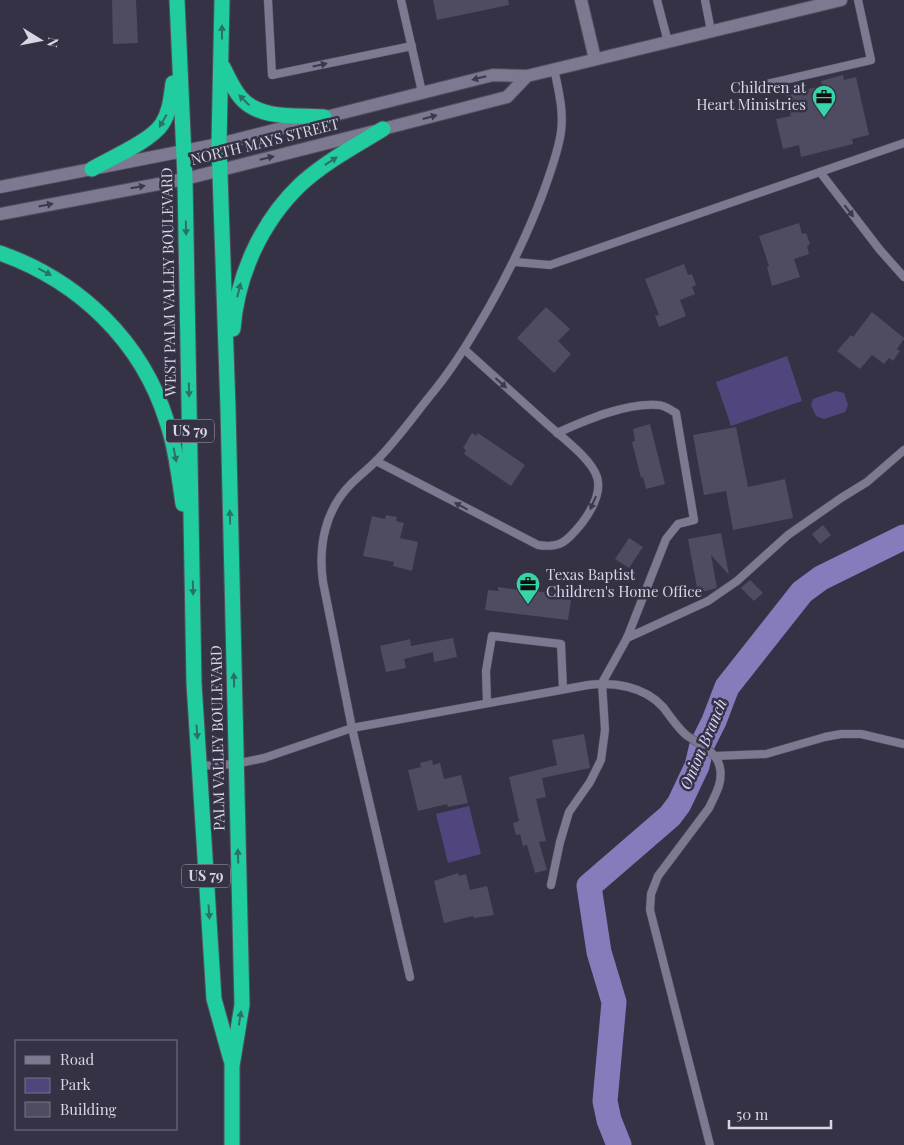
<svg xmlns="http://www.w3.org/2000/svg" width="904" height="1145" viewBox="0 0 904 1145" font-family="'Playfair Display',serif">
<style>
.green{fill:#50457d}
.lines{fill:none;stroke-linecap:round;stroke-linejoin:round}
.river{stroke:#867cbc;stroke-width:25}
.building{fill:#4f4c61}
.lane-casing{stroke:#514f5f;stroke-width:9}
.street-casing{stroke:#514f5f;stroke-width:14}
.secondary-casing{stroke:#514f5f;stroke-width:14}
.highway-casing{stroke:#514f5f;stroke-width:17}
.lane{stroke:#7c7990;stroke-width:8}
.street{stroke:#7c7990;stroke-width:12}
.secondary{stroke:#7c7990;stroke-width:12}
.highway{stroke:#21cc9e;stroke-width:15}
.oneway{fill:#2d7069}
.oneway2{fill:#3c394d}
.labels{text-anchor:middle;stroke-width:5;stroke-linejoin:round;paint-order:stroke}
.shield{fill:#353246;stroke:#a6a5b4;stroke-width:1}
.shield-label{font-size:14px;font-weight:bold;fill:#d7d6e3}
.poi-label{font-size:15px;fill:#d7d6e3;stroke:#353246;text-anchor:end}
.street-label{font-size:15px;fill:#d7d6e3;stroke:#353246}
.water-label{font-size:16px;font-style:italic;fill:#dad5fa;stroke:#353246}
</style>
<rect width="100%" height="100%" fill="#353246"/>
<g class="green">
<path d="M787,356L802,401L731,426L716,382Z"/>
<path d="M836,391L844,393L848,405L845,412L824,419L816,416L811,405L813,399Z"/>
<path d="M469,806L481,854L448,863L436,814Z"/>
</g>
<g class="lines">
<path class="river" d="M619,1145L609,1120L605,1101L614,1002L599,952L589,886L670,816L679,804L697,766L702,745L714,721L727,687L802,592L821,578L904,537"/>
</g>
<g class="building">
<path d="M112,0H136L138,43L113,44Z"/>
<path d="M433,0H508L509,5L437,20Z"/>
<path d="M843,75L844,80L856,77L869,135L852,139L853,144L801,157L799,145L783,149L776,119L791,116L786,94L822,86L821,81Z"/>
<path d="M799,223L802,234L806,233L810,244L807,246L809,254L794,259L800,277L772,286L767,267L769,266L759,236Z"/>
<path d="M684,264L688,275L692,274L696,285L692,287L695,294L680,300L686,316L659,327L655,316L659,315L645,279Z"/>
<path d="M546,307L570,329L558,341L571,354L554,373L517,338Z"/>
<path d="M872,312L904,338V339L897,349L900,351L893,361L889,358L884,364L872,355L860,369L837,351L851,335L853,337Z"/>
<path d="M650,424L665,484L646,489L643,477L641,478L632,442L635,441L633,429Z"/>
<path d="M736,427L748,487L785,479L793,518L733,530L726,491L704,495L693,435Z"/>
<path d="M472,433L476,436L478,433L525,465L511,486L464,454L466,450L463,448Z"/>
<path d="M386,515L397,517L396,521L404,523L400,538L418,542L412,571L393,566L394,562L363,556L372,516L385,519Z"/>
<path d="M823,525L831,535L820,544L812,534Z"/>
<path d="M721,533L729,575L711,555L717,588L698,593L688,539Z"/>
<path d="M629,538L643,547L629,568L615,559Z"/>
<path d="M750,580L763,593L754,601L741,588Z"/>
<path d="M498,587L525,591V587L535,588V591L561,594V598L571,600L568,620L485,610L488,590L498,591Z"/>
<path d="M453,638L457,657L434,662L433,652L404,659L406,668L386,672L380,646L410,639L411,646Z"/>
<path d="M584,734L590,768L542,778L546,797L536,799L546,841L539,842L547,870L535,873L527,845L523,846L520,834L516,835L513,823L519,821L509,777L557,765L552,740Z"/>
<path d="M432,760L433,765L440,763L444,779L461,775L468,803L448,807L447,804L418,811L408,770L421,767L420,763Z"/>
<path d="M458,873L459,876L466,874L470,890L487,886L494,915L474,918L473,916L444,923L434,881Z"/>
</g>
<g class="lines">
<defs>
<g id="lane">
<path d="M268,0L272,75L412,46"/>
<path d="M401,0L422,92"/>
<path d="M657,0L668,42"/>
<path d="M705,0L711,31"/>
<path d="M750,88L871,60L858,0"/>
<path d="M820,172L880,250L904,277"/>
<path d="M515,262L550,265L904,143"/>
<path d="M376,461L538,545C561,549 568,540 582,523C591,511 602,493 597,477C591,458 560,436 545,422C518,398 492,374 465,350"/>
<path d="M627,638L708,601L737,581L788,535L841,498L867,482L904,450"/>
<path d="M487,703L486,671L492,636L561,644L563,689"/>
<path d="M715,756L766,754L825,737L841,734H861L904,744"/>
<path d="M199,766L235,764L264,758L352,728L588,685C614,682 644,686 663,707C670,716 676,726 685,734C697,744 717,750 720,768C723,783 715,795 709,808L658,876L651,894L650,910L710,1145"/>
<path d="M551,885L560,842L569,812L590,782L601,760L605,730L602,683L627,638L666,539L678,524L694,520L676,413C671,410 664,405 658,405C625,403 586,420 557,433"/>
<path d="M410,977L352,728L323,582C318,546 325,510 351,484C359,476 368,469 376,461C397,440 415,414 434,391C455,365 471,338 488,309C510,270 527,236 543,193C550,173 558,153 561,132C564,110 558,89 554,68"/>
</g>
<path id="street" d="M581,0L595,59"/>
<g id="secondary">
<path d="M0,187L219,144L493,75L527,76L841,0"/>
<path d="M0,214L185,179L383,129L507,97L527,76"/>
</g>
<g id="highway">
<path d="M177,0L185,179L194,683L214,999L231,1060"/>
<path d="M222,0L219,144L228,408L242,1005L232,1066V1145"/>
<path d="M223,67C228,77 233,89 241,98C260,120 297,115 324,117"/>
<path d="M92,169C111,158 151,141 162,124C170,112 171,97 173,83"/>
<path d="M0,253C79,281 142,341 167,422C176,449 179,477 183,504"/>
<path d="M233,329C237,276 261,222 301,184C325,162 355,146 383,129"/>
</g>
</defs>
<use href="#lane" class="lane-casing"/>
<use href="#street" class="street-casing"/>
<use href="#secondary" class="secondary-casing"/>
<use href="#highway" class="highway-casing"/>
<use href="#lane" class="lane"/>
<use href="#street" class="street"/>
<use href="#secondary" class="secondary"/>
<use href="#highway" class="highway"/>
</g>
<defs><path id="oneway-solid" d="M-6-.8H1V-3.2L6.5 0L1 3.2V.8H-6Z" transform="scale(1.25)"/></defs>
<g class="oneway">
<use href="#oneway-solid" transform="translate(222 32) rotate(-90)"/>
<use href="#oneway-solid" transform="translate(244 100) rotate(-135)"/>
<use href="#oneway-solid" transform="translate(163 121) rotate(120)"/>
<use href="#oneway-solid" transform="translate(331 161) rotate(-33)"/>
<use href="#oneway-solid" transform="translate(186 228) rotate(89)"/>
<use href="#oneway-solid" transform="translate(45 272) rotate(28)"/>
<use href="#oneway-solid" transform="translate(239 290) rotate(-76)"/>
<use href="#oneway-solid" transform="translate(189 390) rotate(89)"/>
<use href="#oneway-solid" transform="translate(175 455) rotate(79)"/>
<use href="#oneway-solid" transform="translate(230 517) rotate(-91)"/>
<use href="#oneway-solid" transform="translate(193 588) rotate(89)"/>
<use href="#oneway-solid" transform="translate(234 680) rotate(-91)"/>
<use href="#oneway-solid" transform="translate(197 732) rotate(86)"/>
<use href="#oneway-solid" transform="translate(238 856) rotate(-92)"/>
<use href="#oneway-solid" transform="translate(209 912) rotate(86)"/>
<use href="#oneway-solid" transform="translate(240 1018) rotate(-81)"/>
</g>
<g class="oneway2">
<use href="#oneway-solid" transform="translate(320 65) rotate(-12)"/>
<use href="#oneway-solid" transform="translate(479 78) rotate(166)"/>
<use href="#oneway-solid" transform="translate(430 117) rotate(-15)"/>
<use href="#oneway-solid" transform="translate(267 158) rotate(-14)"/>
<use href="#oneway-solid" transform="translate(138 187) rotate(-10)"/>
<use href="#oneway-solid" transform="translate(46 205) rotate(-11)"/>
<use href="#oneway-solid" transform="translate(849 211) rotate(52)"/>
<use href="#oneway-solid" transform="translate(501 383) rotate(42)"/>
<use href="#oneway-solid" transform="translate(593 503) rotate(114)"/>
<use href="#oneway-solid" transform="translate(461 506) rotate(-152)"/>
</g>
<defs>
<symbol id="office-pin" viewBox="-11 -11 22 30"><path d="M0 17L-7.5 6A9.5 9.5 0 1 1 7.5 6Z" fill="#36d4a7" stroke="#353246"/><path d="M-6-3h4V-5.5h4V-3h4V5H-6ZM-1-4.5V-3h2v-1.5ZM-6 0V1H6V0Z" fill="#111"/></symbol>
</defs>
<g fill-rule="evenodd">
<use href="#office-pin" x="810" y="83" width="28" height="38"/>
<use href="#office-pin" x="514" y="570" width="28" height="38"/>
</g>
<g class="labels">
<g class="shield">
<rect x="166" y="419.5" width="48" height="23" rx="4"/>
<rect x="182" y="864.5" width="48" height="23" rx="4"/>
</g>
<g class="shield-label">
<text x="190" y="436">US 79</text>
<text x="206" y="881">US 79</text>
</g>
<g class="poi-label">
<text x="806" y="93">Children at<tspan x="806" dy="17">Heart Ministries</tspan></text>
<text x="546" y="580" text-anchor="start">Texas Baptist<tspan x="546" dy="17">Children's Home Office</tspan></text>
</g>
<g class="street-label">
<text transform="translate(265 142) rotate(-14)" y="5">NORTH MAYS STREET</text>
<text transform="translate(169 282) rotate(-91)" y="5">WEST PALM VALLEY BOULEVARD</text>
<text transform="translate(218 738) rotate(-91)" y="5">PALM VALLEY BOULEVARD</text>
</g>
<g class="water-label">
<text transform="translate(703 744) rotate(-67)" y="6">Onion Branch</text>
</g>
</g>
<rect x="15" y="1040" width="162" height="90" fill="#353246" stroke="#767485"/>
<rect x="25" y="1056" width="25" height="8" fill="#7c7990" stroke="#767485"/>
<text x="60" y="1065" font-size="15" fill="#d7d6e3">Road</text>
<rect x="25" y="1078" width="25" height="15" fill="#50457d" stroke="#767485"/>
<text x="60" y="1090" font-size="15" fill="#d7d6e3">Park</text>
<rect x="25" y="1102" width="25" height="15" fill="#4f4c61" stroke="#767485"/>
<text x="60" y="1115" font-size="15" fill="#d7d6e3">Building</text>
<g transform="translate(40 40) rotate(100)" stroke="#353246" stroke-width="4" paint-order="stroke">
<path d="M0-4L9 19L0 12L-9 19Z" fill="#d7d6e3"/>
<text y="-8" font-size="14" font-weight="bold" text-anchor="middle" fill="#d7d6e3">N</text>
</g>
<path d="M729 1120v8h102v-8" fill="none" stroke="#d7d6e3" stroke-width="2.5"/>
<text x="736" y="1120" font-size="15" fill="#d7d6e3" stroke="#353246" stroke-width="4" paint-order="stroke">50 m</text>
</svg>
